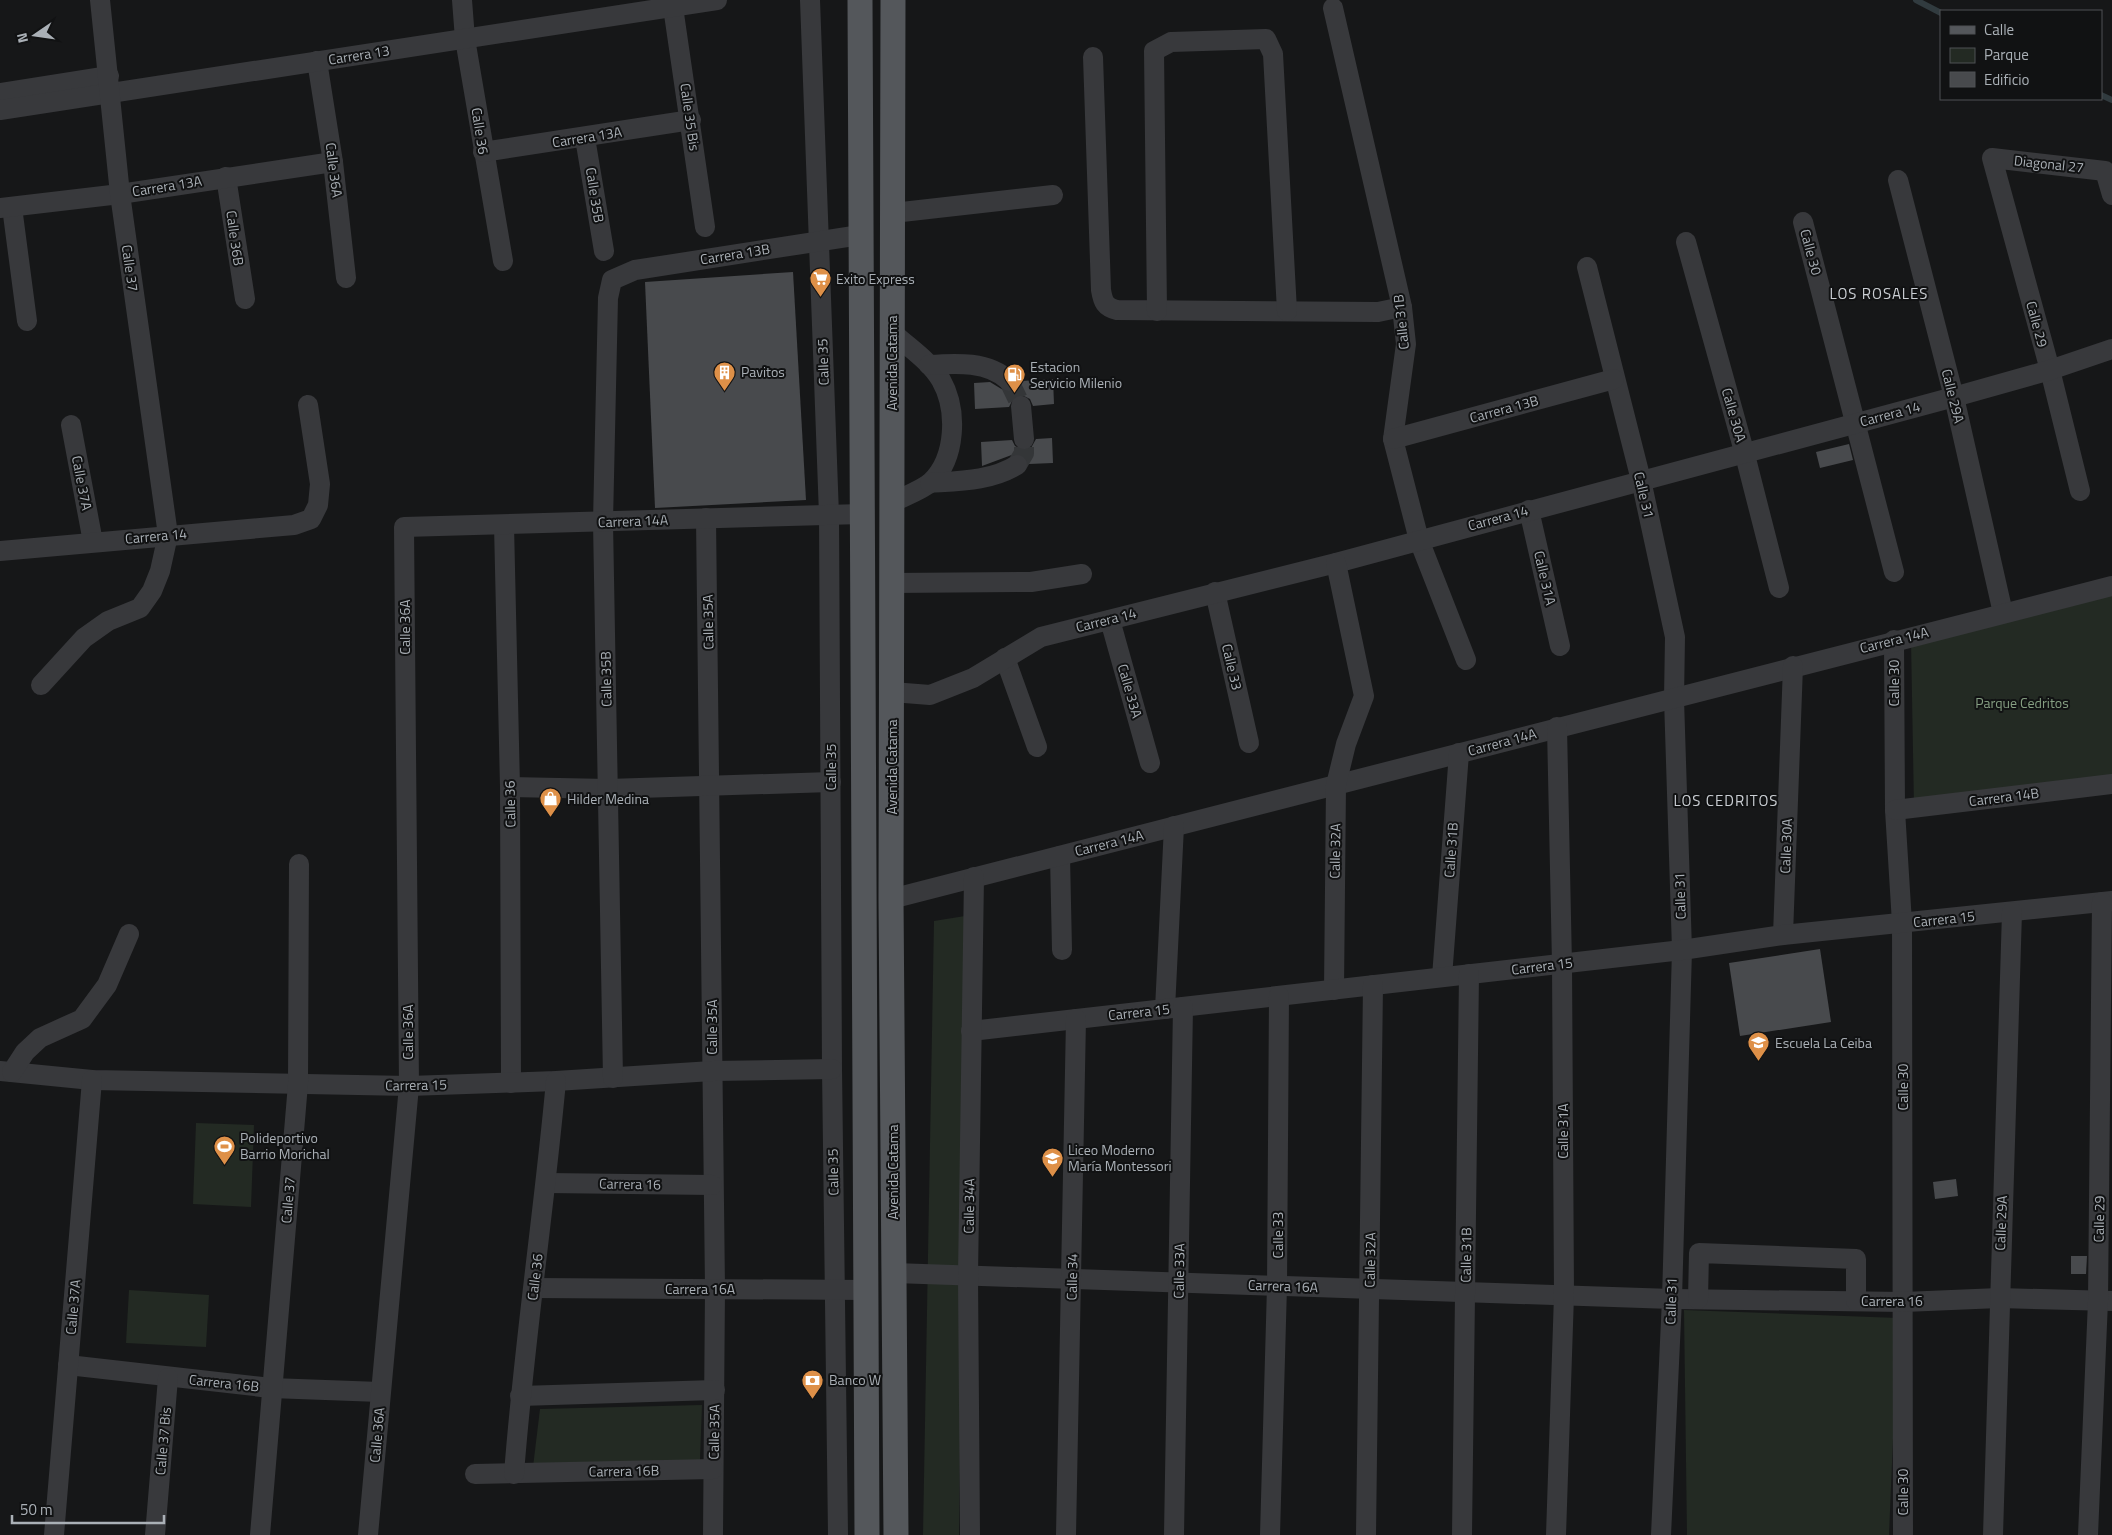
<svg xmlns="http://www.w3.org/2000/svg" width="2112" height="1535" viewBox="0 0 2112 1535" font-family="'Titillium Web',sans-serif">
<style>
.green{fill:#232a23}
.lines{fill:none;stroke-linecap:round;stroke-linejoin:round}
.stream{stroke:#313b3f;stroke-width:6}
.building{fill:#484a4d}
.minor-tunnel{stroke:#343638;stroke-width:20;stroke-dasharray:20 10;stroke-linecap:butt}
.minor{stroke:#38393c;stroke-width:20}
.major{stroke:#54575b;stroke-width:25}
.labels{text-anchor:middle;stroke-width:4;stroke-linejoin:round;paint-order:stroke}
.street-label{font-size:14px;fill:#aab0b6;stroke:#111213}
.poi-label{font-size:14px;fill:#aab0b6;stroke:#111213;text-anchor:start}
.park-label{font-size:14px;fill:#869f83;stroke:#111213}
.neighbourhood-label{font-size:15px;letter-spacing:1px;fill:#caced3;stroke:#111213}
</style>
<rect width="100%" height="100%" fill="#161718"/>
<g class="green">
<path d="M2112,587V782L1914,807L1911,640Z"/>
<path d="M965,916L959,1535H923L934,921Z"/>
<path d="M196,1123L254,1125L251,1207L193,1204Z"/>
<path d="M129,1290L209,1295L206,1347L126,1343Z"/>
<path d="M1684,1310L1898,1318L1889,1535H1687Z"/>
<path d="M702,1405L700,1460L533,1467L540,1409Z"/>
</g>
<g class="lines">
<g class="stream">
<path d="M1916,0L1941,13"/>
<path d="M2101,95L2112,100"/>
</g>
</g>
<g class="building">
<path d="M793,272L806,500L655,508L645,282Z"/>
<path d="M1053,379L1054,404L1033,406L1030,399L1020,394L1014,397L1009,407L975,409L974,383L990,382L1008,393L1018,389L1021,381Z"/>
<path d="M1052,438L1053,463L1029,464L1024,455L1017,453L982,466L981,442L1012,440L1015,446L1025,451L1031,448L1036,439Z"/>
<path d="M1849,444L1853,460L1820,468L1816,452Z"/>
<path d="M1820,949L1831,1022L1740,1036L1729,963Z"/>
<path d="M1956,1179L1958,1196L1935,1199L1933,1182Z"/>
<path d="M2071,1256H2087L2086,1274H2071Z"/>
</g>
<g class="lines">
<g class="minor-tunnel">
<path d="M1009,381L1021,406"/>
<path d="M1017,465L1024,453V439"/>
</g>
<g class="minor">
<path d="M462,0L465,39L503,261"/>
<path d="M810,0L829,515L832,1069L838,1535"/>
<path d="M673,7L705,227"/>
<path d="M1333,8L1402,307L1406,344L1393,439L1419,540L1466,660"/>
<path d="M1093,57L1101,290C1103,302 1105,307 1117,310L1378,312L1402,307"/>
<path d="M317,61L333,162L346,278"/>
<path d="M0,93L109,76"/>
<path d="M0,110L717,0"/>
<path d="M585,138L604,251"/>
<path d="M483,152L691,120"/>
<path d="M226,177L245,299"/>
<path d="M1898,180L1954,397L2003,613"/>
<path d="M12,207L27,321"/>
<path d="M0,208L120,194L333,162"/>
<path d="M893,213L1053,195"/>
<path d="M1803,222L1894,572"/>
<path d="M1686,242L1744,451L1779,588"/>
<path d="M1587,267L1641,480L1675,637L1674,699L1682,950L1672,1299L1661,1535"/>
<path d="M1157,311L1154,51L1171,42L1266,39L1273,54L1287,311"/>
<path d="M892,332C908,347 930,361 941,380C958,410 956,458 931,482C922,490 905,496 893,502"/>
<path d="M929,365C956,363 989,361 1009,381"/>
<path d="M1021,406L1024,439"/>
<path d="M71,425L93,542"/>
<path d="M1393,439L1614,379"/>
<path d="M930,483C960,481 991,481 1017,465"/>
<path d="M2080,491L2050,370L1992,158L2105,171L2112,195"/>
<path d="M1529,510L1560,646"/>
<path d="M706,518L715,1289L713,1535"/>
<path d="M504,525L510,787L511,1083"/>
<path d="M0,551L294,525L311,519L318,505L320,484L308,405"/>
<path d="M892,583L1031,582L1082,574"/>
<path d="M1215,592L1249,743"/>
<path d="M1110,620L1150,763"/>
<path d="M1894,640L1895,810L1902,923L1903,1535"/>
<path d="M1005,658L1037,747"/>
<path d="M41,685L84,638L108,621L140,608L152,591L160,571L168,535L120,194L100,0"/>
<path d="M892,692L930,695L973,678L1041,637L1336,563L1954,397L2050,370L2112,349"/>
<path d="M510,787L608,789L831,782"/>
<path d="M1895,810L2112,784"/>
<path d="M1060,856L1062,950"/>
<path d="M891,899L2112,586"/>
<path d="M1783,935L1793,666"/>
<path d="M1442,977L1459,753"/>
<path d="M1334,990L1336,785L1346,744L1364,696L1336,563"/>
<path d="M1165,1009L1174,826"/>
<path d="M971,1031L1682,950L1783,935L2112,901"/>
<path d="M0,1071L92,1080L409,1086L556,1081L712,1071L832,1069"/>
<path d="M12,1072L25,1052L40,1038L82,1019L107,985L129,934"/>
<path d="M613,1078L603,522L608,298L612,280L635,270L860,235"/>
<path d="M547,1183L712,1185"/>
<path d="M894,1273L1672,1299L1904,1302L1999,1298L2112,1301"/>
<path d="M534,1288L866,1290"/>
<path d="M1698,1299L1699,1253L1856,1259V1301"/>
<path d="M68,1365L271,1388L380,1392"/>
<path d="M520,1396L715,1390"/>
<path d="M475,1474L713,1469"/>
<path d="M514,1474C524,1342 544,1212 556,1081"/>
<path d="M54,1535L92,1080"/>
<path d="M155,1535L168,1378"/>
<path d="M260,1535L298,1084L299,864"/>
<path d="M368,1535L409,1086L404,527L862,514"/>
<path d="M970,1535L968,1276L974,877"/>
<path d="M1066,1535L1076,1019"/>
<path d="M1174,1535L1183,1007"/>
<path d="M1270,1535L1277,1286L1279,996"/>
<path d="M1366,1535L1373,985"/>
<path d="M1462,1535L1469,974"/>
<path d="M1556,1535L1564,1295L1562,964L1557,727"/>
<path d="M1993,1535L2012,912"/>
<path d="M2088,1535L2098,1301L2102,902"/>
</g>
<g class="major">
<path d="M860,0L867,1535"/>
<path d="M893,0L891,899L896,1535"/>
</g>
</g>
<defs>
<symbol id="supermarket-pin" viewBox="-11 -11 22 30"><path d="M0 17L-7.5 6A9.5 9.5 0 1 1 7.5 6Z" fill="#de9048" stroke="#111213"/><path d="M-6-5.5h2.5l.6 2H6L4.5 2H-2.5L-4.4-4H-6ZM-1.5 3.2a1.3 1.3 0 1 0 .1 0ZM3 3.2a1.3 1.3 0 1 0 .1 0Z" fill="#fff"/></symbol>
<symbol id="building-pin" viewBox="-11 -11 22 30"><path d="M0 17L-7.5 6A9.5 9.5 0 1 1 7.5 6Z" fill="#de9048" stroke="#111213"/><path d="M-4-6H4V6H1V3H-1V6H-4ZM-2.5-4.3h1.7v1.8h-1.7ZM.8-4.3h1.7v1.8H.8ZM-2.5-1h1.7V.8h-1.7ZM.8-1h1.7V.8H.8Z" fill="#fff"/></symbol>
<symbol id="fuel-pin" viewBox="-11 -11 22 30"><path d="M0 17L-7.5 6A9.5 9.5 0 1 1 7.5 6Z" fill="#de9048" stroke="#111213"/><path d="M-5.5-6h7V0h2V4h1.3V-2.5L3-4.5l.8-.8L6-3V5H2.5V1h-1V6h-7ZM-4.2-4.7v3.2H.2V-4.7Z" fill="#fff"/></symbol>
<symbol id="shop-pin" viewBox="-11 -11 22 30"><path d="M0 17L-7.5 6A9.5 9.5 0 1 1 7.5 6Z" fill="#de9048" stroke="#111213"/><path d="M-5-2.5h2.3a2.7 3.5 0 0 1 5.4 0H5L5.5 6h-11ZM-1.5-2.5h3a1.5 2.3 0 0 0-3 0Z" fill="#fff"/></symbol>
<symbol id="school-pin" viewBox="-11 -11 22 30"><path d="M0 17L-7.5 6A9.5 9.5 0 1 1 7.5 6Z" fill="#de9048" stroke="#111213"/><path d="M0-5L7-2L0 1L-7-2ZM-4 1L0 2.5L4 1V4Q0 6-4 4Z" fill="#fff"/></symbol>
<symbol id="stadium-pin" viewBox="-11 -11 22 30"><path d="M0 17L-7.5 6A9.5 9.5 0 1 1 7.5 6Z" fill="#de9048" stroke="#111213"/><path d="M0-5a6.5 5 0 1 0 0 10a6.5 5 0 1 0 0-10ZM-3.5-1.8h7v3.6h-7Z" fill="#fff"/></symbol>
<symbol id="bank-pin" viewBox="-11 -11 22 30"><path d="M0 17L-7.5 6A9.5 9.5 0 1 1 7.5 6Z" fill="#de9048" stroke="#111213"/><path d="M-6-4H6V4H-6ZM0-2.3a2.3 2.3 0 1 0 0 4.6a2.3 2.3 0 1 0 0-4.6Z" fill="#fff"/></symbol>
</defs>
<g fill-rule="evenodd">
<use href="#supermarket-pin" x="808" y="266" width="25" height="34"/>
<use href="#building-pin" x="712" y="360" width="25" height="34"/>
<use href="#fuel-pin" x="1002" y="362" width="25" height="34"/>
<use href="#shop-pin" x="538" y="786" width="25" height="34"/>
<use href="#school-pin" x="1746" y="1030" width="25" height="34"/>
<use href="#stadium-pin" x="212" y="1134" width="25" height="34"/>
<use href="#school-pin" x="1040" y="1146" width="25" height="34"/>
<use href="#bank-pin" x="800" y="1368" width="25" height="34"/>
</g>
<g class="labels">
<g class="street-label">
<text transform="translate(359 55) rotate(-9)" y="5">Carrera 13</text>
<text transform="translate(690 117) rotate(82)" y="5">Calle 35 Bis</text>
<text transform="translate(480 131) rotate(81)" y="5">Calle 36</text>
<text transform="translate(587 137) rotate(-9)" y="5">Carrera 13A</text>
<text transform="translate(2049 164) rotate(6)" y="5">Diagonal 27</text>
<text transform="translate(334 170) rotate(83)" y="5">Calle 36A</text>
<text transform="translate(167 186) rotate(-9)" y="5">Carrera 13A</text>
<text transform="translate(595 195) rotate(81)" y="5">Calle 35B</text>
<text transform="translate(235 238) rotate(82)" y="5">Calle 36B</text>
<text transform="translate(1811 252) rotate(75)" y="5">Calle 30</text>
<text transform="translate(735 254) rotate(-9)" y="5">Carrera 13B</text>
<text transform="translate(130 268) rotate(82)" y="5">Calle 37</text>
<text transform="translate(1401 322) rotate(-96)" y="5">Calle 31B</text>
<text transform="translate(2037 324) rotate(75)" y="5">Calle 29</text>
<text transform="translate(823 362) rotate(-92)" y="5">Calle 35</text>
<text transform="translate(892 363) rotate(-90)" y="5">Avenida Catama</text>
<text transform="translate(1953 396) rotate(76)" y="5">Calle 29A</text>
<text transform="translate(1504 409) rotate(-15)" y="5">Carrera 13B</text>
<text transform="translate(1890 414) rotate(-15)" y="5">Carrera 14</text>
<text transform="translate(1734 415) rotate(74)" y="5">Calle 30A</text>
<text transform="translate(82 483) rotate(79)" y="5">Calle 37A</text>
<text transform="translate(1644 495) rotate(77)" y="5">Calle 31</text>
<text transform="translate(1498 518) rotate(-15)" y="5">Carrera 14</text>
<text transform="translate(633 521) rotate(-2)" y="5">Carrera 14A</text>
<text transform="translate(156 536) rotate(-5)" y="5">Carrera 14</text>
<text transform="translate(1545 578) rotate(77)" y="5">Calle 31A</text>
<text transform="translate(1106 620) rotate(-14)" y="5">Carrera 14</text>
<text transform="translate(708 622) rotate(-91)" y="5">Calle 35A</text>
<text transform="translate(405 627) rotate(-90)" y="5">Calle 36A</text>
<text transform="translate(1894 640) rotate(-14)" y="5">Carrera 14A</text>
<text transform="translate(1232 667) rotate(77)" y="5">Calle 33</text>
<text transform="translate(606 679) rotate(-91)" y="5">Calle 35B</text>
<text transform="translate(1894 683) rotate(-90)" y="5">Calle 30</text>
<text transform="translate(1130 691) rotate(74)" y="5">Calle 33A</text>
<text transform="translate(1502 742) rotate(-15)" y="5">Carrera 14A</text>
<text transform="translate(831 767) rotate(-90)" y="5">Calle 35</text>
<text transform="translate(892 767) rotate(-90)" y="5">Avenida Catama</text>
<text transform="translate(2004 797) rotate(-7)" y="5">Carrera 14B</text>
<text transform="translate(510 804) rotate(-91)" y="5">Calle 36</text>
<text transform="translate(1109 843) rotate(-14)" y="5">Carrera 14A</text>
<text transform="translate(1786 846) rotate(-88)" y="5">Calle 30A</text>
<text transform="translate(1451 850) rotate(-86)" y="5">Calle 31B</text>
<text transform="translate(1335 851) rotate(-89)" y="5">Calle 32A</text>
<text transform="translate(1680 896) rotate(-92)" y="5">Calle 31</text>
<text transform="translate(1944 919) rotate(-6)" y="5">Carrera 15</text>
<text transform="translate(1542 966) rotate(-7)" y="5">Carrera 15</text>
<text transform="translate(1139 1012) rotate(-6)" y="5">Carrera 15</text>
<text transform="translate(712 1027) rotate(-90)" y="5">Calle 35A</text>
<text transform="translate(408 1032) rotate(-90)" y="5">Calle 36A</text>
<text transform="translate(416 1085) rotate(-1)" y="5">Carrera 15</text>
<text transform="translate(1903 1087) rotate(-90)" y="5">Calle 30</text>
<text transform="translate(1563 1131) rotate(-90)" y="5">Calle 31A</text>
<text transform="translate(833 1172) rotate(-91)" y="5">Calle 35</text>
<text transform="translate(893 1172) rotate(-90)" y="5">Avenida Catama</text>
<text transform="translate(630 1184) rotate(1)" y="5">Carrera 16</text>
<text transform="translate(288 1200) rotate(-85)" y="5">Calle 37</text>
<text transform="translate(969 1206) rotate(-89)" y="5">Calle 34A</text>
<text transform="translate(2099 1219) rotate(-89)" y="5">Calle 29</text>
<text transform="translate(2001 1223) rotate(-88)" y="5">Calle 29A</text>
<text transform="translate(1278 1235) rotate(-90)" y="5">Calle 33</text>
<text transform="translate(1466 1255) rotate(-89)" y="5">Calle 31B</text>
<text transform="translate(1370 1260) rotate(-89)" y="5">Calle 32A</text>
<text transform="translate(1179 1271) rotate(-89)" y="5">Calle 33A</text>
<text transform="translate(535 1277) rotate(-83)" y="5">Calle 36</text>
<text transform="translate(1072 1277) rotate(-89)" y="5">Calle 34</text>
<text transform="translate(1283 1286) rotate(2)" y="5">Carrera 16A</text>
<text x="700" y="1294">Carrera 16A</text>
<text transform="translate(1671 1301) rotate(-88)" y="5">Calle 31</text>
<text x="1892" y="1306">Carrera 16</text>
<text transform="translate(73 1307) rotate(-85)" y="5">Calle 37A</text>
<text transform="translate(224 1383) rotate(6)" y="5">Carrera 16B</text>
<text transform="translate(714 1432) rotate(-89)" y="5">Calle 35A</text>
<text transform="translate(377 1435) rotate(-85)" y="5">Calle 36A</text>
<text transform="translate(163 1441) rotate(-85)" y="5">Calle 37 Bis</text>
<text transform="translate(624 1471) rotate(-1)" y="5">Carrera 16B</text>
<text transform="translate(1903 1492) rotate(-90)" y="5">Calle 30</text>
</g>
<g class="poi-label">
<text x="836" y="284">Exito Express</text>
<text x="1030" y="372">Estacion<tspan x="1030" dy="16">Servicio Milenio</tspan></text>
<text x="741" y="377">Pavitos</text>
<text x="567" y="804">Hilder Medina</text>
<text x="1775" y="1048">Escuela La Ceiba</text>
<text x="240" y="1143">Polideportivo<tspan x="240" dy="16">Barrio Morichal</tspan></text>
<text x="1068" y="1155">Liceo Moderno<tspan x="1068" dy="16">María Montessori</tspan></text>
<text x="829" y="1385">Banco W</text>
</g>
<g class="park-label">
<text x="2022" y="708">Parque Cedritos</text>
</g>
<g class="neighbourhood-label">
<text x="1879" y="299">LOS ROSALES</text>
<text x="1726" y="806">LOS CEDRITOS</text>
</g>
</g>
<rect x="1940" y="10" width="162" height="90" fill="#111213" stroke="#4e5154"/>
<rect x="1950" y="26" width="25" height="8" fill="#54575b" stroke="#4e5154"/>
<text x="1984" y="35" font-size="15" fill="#aab0b6">Calle</text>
<rect x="1950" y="48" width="25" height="15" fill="#232a23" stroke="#4e5154"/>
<text x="1984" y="60" font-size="15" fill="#aab0b6">Parque</text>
<rect x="1950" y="72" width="25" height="15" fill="#484a4d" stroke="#4e5154"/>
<text x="1984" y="85" font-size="15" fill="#aab0b6">Edificio</text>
<g transform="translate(35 35) rotate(257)" stroke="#111213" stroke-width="4" paint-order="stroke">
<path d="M0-4L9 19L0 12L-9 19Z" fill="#aab0b6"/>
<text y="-8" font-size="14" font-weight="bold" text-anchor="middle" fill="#aab0b6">N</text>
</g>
<path d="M12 1515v8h152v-8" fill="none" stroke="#aab0b6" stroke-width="2.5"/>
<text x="20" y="1515" font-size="15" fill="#aab0b6" stroke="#111213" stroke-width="4" paint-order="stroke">50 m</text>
</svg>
